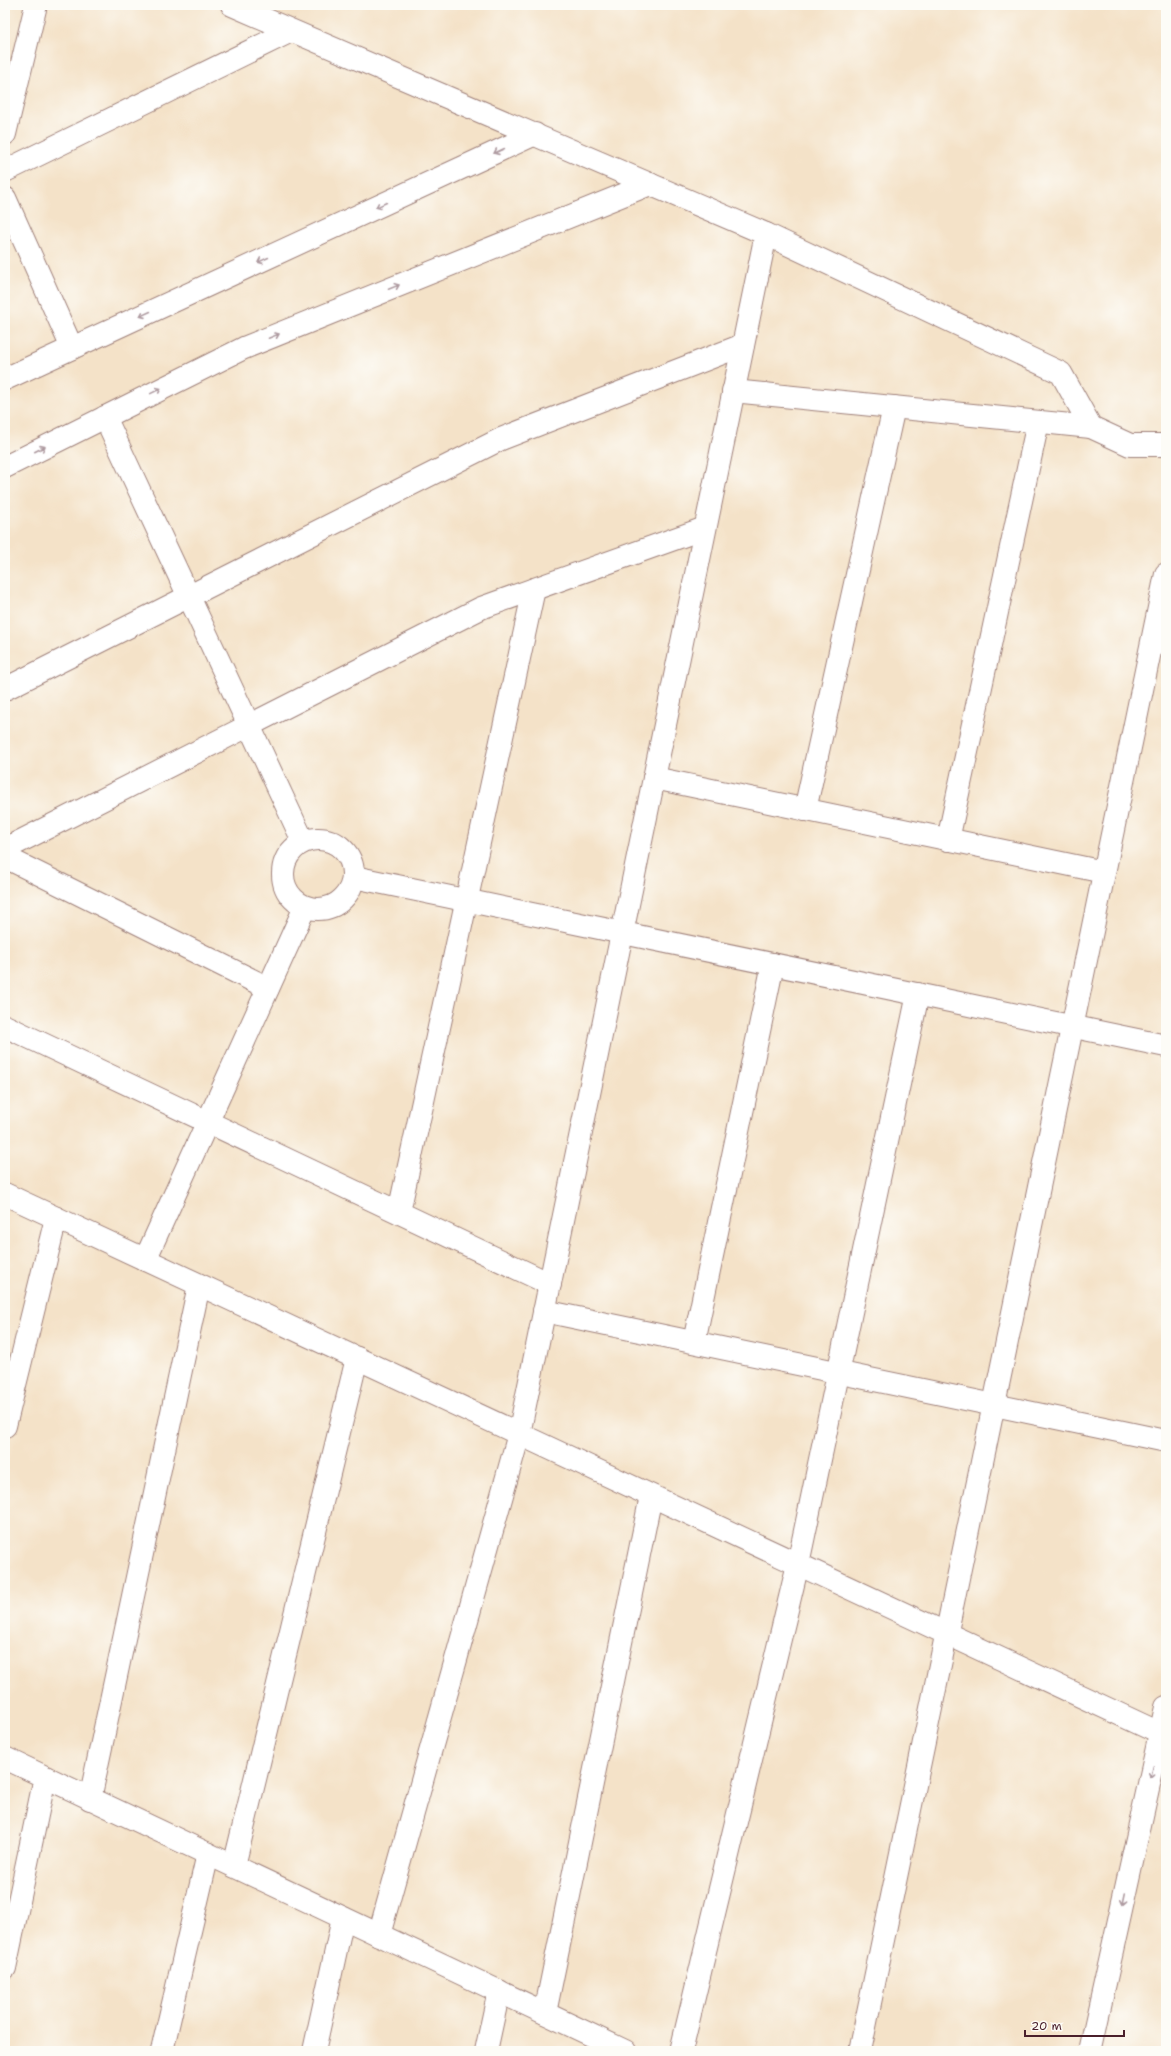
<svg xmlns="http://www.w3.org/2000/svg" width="1171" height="2056" viewBox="0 0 1171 2056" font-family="'Shantell Sans',sans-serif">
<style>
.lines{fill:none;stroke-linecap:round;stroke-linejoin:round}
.street-casing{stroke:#9f807a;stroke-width:24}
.street{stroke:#fff;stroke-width:22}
.oneway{stroke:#ae9aa0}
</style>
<rect width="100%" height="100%" fill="#fdfcf7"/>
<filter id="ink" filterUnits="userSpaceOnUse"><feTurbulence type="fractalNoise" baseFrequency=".025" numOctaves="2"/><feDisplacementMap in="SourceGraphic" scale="8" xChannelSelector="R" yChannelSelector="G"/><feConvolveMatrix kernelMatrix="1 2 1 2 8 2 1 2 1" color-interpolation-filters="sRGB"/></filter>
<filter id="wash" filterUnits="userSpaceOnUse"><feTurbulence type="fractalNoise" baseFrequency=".012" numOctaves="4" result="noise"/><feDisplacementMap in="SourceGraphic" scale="16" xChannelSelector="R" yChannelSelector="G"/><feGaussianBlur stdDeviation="0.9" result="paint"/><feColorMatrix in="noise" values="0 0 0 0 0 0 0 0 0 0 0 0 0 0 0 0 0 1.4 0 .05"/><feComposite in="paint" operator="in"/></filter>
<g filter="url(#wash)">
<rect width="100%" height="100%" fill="#f4e2c8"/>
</g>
<g filter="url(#ink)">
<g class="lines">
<defs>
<g id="street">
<path d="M232,5L766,234L1061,373L1091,427L1130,445H1166"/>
<path d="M5,134L36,5"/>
<path d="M5,171L291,31"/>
<path d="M5,198L72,348"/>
<path d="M5,379L535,134"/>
<path d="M733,391L1091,427"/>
<path d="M105,417L303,841"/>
<path d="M5,467L244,348L650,184"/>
<path d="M5,689L501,439L743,345"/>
<path d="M654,778L1104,872"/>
<path d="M805,810L894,407"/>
<circle cx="318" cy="874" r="35"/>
<path d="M948,840L1038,422"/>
<path d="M5,849L481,608L705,528"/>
<path d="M5,857L268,988"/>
<path d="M354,877L1166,1046"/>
<path d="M5,1026L550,1284"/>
<path d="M5,1194L1166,1736"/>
<path d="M399,1212L534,589"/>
<path d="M145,1260L305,907"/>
<path d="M544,1311L1166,1441"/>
<path d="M694,1342L773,964"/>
<path d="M5,1426L56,1218"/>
<path d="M5,1758L625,2051"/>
<path d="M90,1799L199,1285"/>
<path d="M234,1866L357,1358"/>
<path d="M379,1935L519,1434L766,234"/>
<path d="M5,1968L45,1777"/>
<path d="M545,2013L651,1496"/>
<path d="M162,2051L208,1854"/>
<path d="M314,2051L343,1918"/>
<path d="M486,2051L499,1991"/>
<path d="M681,2051L798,1564L918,994"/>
<path d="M860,2051L1166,574"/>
<path d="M1090,2051L1166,1707"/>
</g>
</defs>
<use href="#street" class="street-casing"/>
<use href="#street" class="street"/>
</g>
<defs><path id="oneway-shaft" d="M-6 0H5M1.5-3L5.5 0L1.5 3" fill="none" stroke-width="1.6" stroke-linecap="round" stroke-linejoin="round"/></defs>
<g class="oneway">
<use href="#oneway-shaft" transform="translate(499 151) rotate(155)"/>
<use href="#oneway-shaft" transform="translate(381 205) rotate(155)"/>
<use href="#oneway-shaft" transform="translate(263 260) rotate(155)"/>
<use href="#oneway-shaft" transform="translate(394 287) rotate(-22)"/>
<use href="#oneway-shaft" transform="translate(145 314) rotate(155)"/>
<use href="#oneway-shaft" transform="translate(274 336) rotate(-22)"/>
<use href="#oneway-shaft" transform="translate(156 391) rotate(-26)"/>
<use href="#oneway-shaft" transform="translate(40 449) rotate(-27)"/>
<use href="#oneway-shaft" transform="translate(1152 1772) rotate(102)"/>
<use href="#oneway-shaft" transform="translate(1124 1899) rotate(102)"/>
</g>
</g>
<rect width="1171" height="2056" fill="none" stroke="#fdfcf7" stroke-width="20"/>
<path d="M1025 2030v6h99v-6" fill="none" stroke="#4a1f2b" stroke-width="2"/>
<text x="1031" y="2030" font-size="12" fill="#4a1f2b" stroke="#fdfcf7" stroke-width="3" paint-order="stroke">20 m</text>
</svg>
